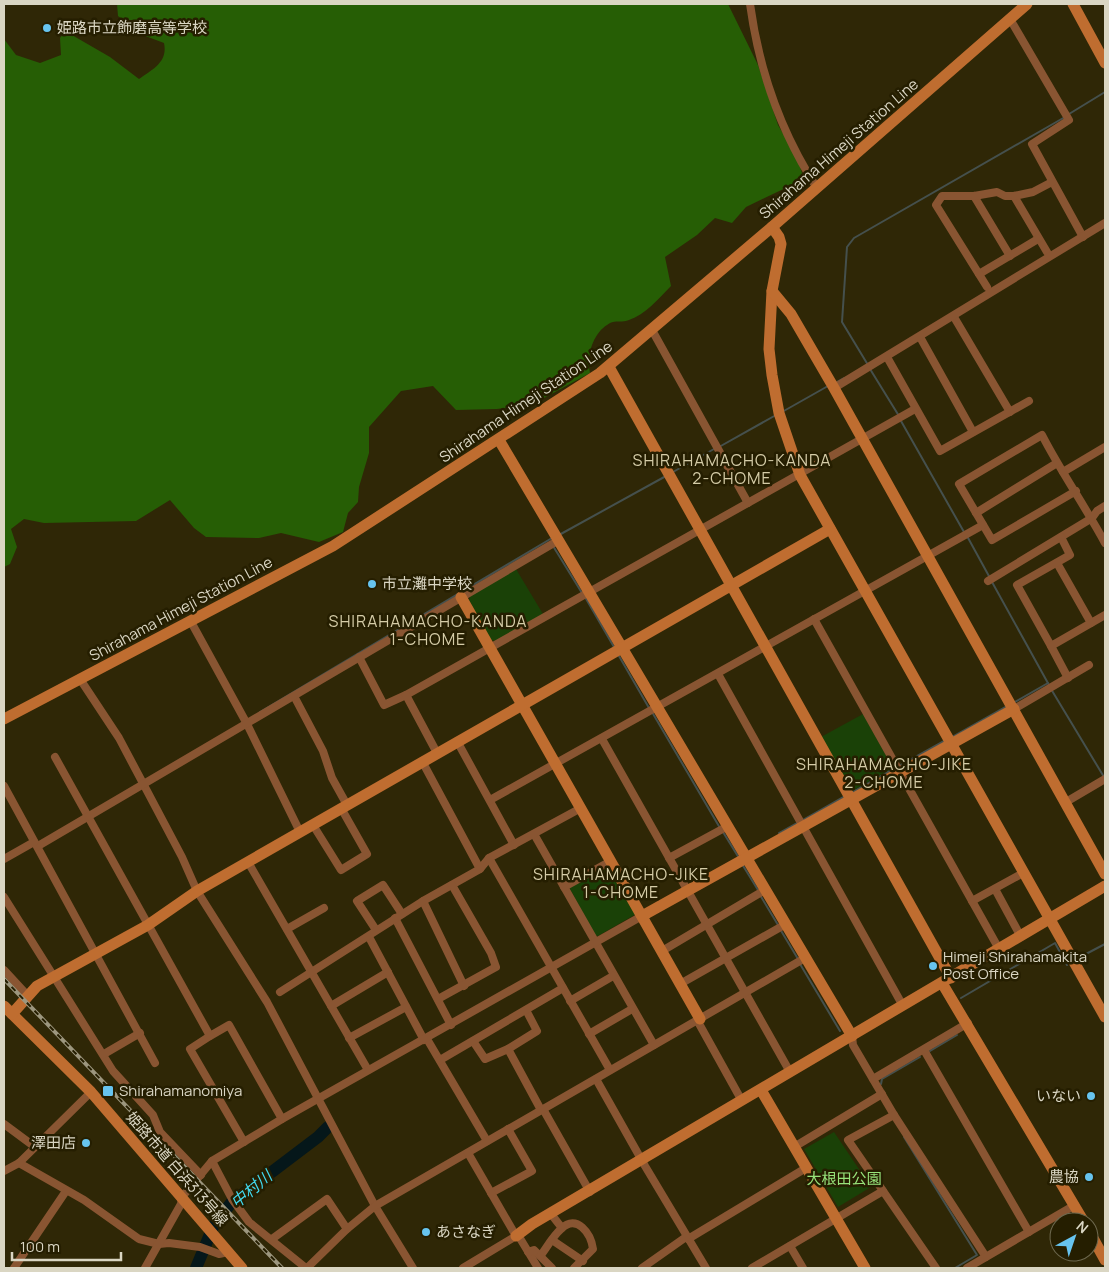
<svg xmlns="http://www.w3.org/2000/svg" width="1109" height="1272" viewBox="0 0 1109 1272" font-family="Manrope,'Noto Sans JP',sans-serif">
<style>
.green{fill:#1a4107}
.forest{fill:#265e05}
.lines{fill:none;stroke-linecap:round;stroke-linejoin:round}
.stream{stroke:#45504d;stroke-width:2}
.river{stroke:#05171a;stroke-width:12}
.street{stroke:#895532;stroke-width:8}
.secondary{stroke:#bf6d30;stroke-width:11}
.rail-casing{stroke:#9c967e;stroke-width:4}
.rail{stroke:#251e00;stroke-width:2;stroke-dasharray:5.5;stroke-linecap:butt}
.poi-dot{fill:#67c4ef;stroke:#251e00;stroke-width:2}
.labels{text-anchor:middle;stroke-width:5;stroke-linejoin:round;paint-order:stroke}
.poi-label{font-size:15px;fill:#dad6c3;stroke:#251e00;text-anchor:start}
.street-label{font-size:15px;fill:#dad6c3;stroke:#251e00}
.park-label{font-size:15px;fill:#97e37a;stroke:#251e00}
.neighbourhood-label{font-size:16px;letter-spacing:1px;fill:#d5cca7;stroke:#251e00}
.water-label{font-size:16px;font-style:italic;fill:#42daf0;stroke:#251e00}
</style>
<rect width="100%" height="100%" fill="#2f2706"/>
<g class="green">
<path d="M516,569L543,614L495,641L491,640L469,600L471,594Z"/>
<path d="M863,714L893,768L852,791L821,737Z"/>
<path d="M609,864L636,914L598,936L595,935L569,887Z"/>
<path d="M834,1132L871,1187L838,1207L804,1149Z"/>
</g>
<path class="forest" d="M117,4H728L758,65L778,125L797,157L802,173L796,183L746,207L732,223L715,218L697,235L665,257L671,286C659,298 645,315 629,320C623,323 615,320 610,323C593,332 586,355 590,373L533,404L497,409L456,410L433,386L401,391L369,427V453L359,487L358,502L348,513L343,532L319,542L281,533L259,538L206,537L194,528L170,500L136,521L44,523L24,519L11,529L17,547L10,564L4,567V39L16,55L40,63L61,55L60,38L65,31L110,57L139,79C153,69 168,62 164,43L140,34L118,16Z"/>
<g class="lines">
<g class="stream">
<path d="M1069,114L1105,92"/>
<path d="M868,365L842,322L847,247L854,238L1065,117"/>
<path d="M870,369L899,416"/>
<path d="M835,383L844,378"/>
<path d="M782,412L828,386"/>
<path d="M901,421L964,532"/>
<path d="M719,447L776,415"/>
<path d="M673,472L714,449"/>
<path d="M559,535L666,476"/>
<path d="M967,536L990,578"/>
<path d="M553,546L582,593"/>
<path d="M992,582L1049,685"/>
<path d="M585,597L614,647"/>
<path d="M619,656L649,708"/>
<path d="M1051,689L1104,777"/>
<path d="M1013,703L1048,683"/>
<path d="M260,712L552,538"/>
<path d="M652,712L720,828"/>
<path d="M952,737L1007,706"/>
<path d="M899,766L946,740"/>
<path d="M851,793L895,768"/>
<path d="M801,821L845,796"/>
<path d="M723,832L739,858"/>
<path d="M779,833L797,823"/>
<path d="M742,864L758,890"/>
<path d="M760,895L778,925"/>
<path d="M780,929L798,959"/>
<path d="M1084,955L1105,944"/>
<path d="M800,964L840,1031"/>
<path d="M961,998L1055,943L1067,965"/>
<path d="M930,1051L957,1035"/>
<path d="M881,1084L882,1079L920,1057"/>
<path d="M904,1137L977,1255L955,1268"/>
</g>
<path class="river" d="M196,1268L213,1227L231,1203L318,1137L328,1127"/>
<g class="street">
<path d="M750,4C759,70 780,131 817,188"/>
<path d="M1010,19L1069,120L1032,144L1083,237"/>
<path d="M974,196L1010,256"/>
<path d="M1014,196L1047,252"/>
<path d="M979,274L1038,239"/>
<path d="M987,287L936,205L942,196H974L997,192L1005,196H1014L1033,192L1052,182"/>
<path d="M954,317L1010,412"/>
<path d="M652,330L748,503"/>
<path d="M920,337L973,432"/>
<path d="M887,357L940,451L1029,401"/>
<path d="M834,388L1105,223"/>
<path d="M1063,472L1105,447"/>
<path d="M1076,491L992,540L959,484L1042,435C1061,472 1085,506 1105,543"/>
<path d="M976,513L1057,463"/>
<path d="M1057,563L1091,623"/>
<path d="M988,581L1092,518L1097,511L1105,506"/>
<path d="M814,619L999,949"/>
<path d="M190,620L247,724L300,832"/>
<path d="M1051,646L1017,585L1070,555L1061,537"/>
<path d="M359,657L384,705L406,695L915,409"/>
<path d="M718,674L903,1006"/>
<path d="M1068,678L1051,646L1105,615"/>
<path d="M80,679L119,738L182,857L197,891L267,1002L375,1206L413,1268"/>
<path d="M406,695L437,753"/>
<path d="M294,696L323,751L332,778L347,805"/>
<path d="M1014,709L1089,665"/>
<path d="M602,739L790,1072"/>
<path d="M457,741L514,845"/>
<path d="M55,757L210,1036L229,1025L282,1119"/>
<path d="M422,761L480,869"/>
<path d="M4,786L155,1063"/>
<path d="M490,800L983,525"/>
<path d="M1066,802L1105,779"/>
<path d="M313,825L341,870L367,854L341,808"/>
<path d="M534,834L654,1045"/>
<path d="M38,846L559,540"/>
<path d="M489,858L610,1070"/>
<path d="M669,858L728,826"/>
<path d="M4,859L34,842"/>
<path d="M248,862L368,1070"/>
<path d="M564,887L611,861"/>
<path d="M995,889L1021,937"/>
<path d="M4,897L113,1071L153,1115L160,1132L201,1175"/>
<path d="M423,901L464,986"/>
<path d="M972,901L1023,873"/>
<path d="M395,918L451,1025"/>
<path d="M287,929L324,908"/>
<path d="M376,930L357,901L383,885L402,914"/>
<path d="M369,937L424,1040"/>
<path d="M662,951L765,890"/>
<path d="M4,970L28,996"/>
<path d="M680,984L786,924"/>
<path d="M280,992L423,901L480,869L489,858L581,808"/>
<path d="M438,999L496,967L491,953L452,885"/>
<path d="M570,1001L613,976"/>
<path d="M331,1006L388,972"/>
<path d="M697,1020L742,1101"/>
<path d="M589,1034L632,1009"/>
<path d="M210,1036L190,1049L244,1142"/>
<path d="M852,1036L853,1045L894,1115L986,1257"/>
<path d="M349,1038L406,1007"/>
<path d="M427,1039L487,1141"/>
<path d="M473,1041L485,1059L508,1049L537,1031L526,1010"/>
<path d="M508,1049L541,1110"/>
<path d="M924,1050L1029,1232"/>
<path d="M104,1054L140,1033"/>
<path d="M440,1060L563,988"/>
<path d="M596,1079L645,1166L706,1268"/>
<path d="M873,1079L968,1023"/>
<path d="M543,1109L590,1192"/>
<path d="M894,1115L848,1140L936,1268"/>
<path d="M4,1124L35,1147"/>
<path d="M794,1147L882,1094"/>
<path d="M212,1161L232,1199L249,1222L306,1268"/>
<path d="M19,1163L84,1200L139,1239L159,1244L169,1243L200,1247L219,1254L228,1252"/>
<path d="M4,1171L19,1163L91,1092"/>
<path d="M491,1193L532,1171L508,1129"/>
<path d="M551,1214L562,1228"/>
<path d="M518,1235L538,1268"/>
<path d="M272,1239L327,1199L347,1229"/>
<path d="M688,1239L806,1168"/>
<path d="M552,1240L583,1261"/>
<path d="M790,1246L803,1268"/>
<path d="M528,1252L534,1250L552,1268"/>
<path d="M541,1255C547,1247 553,1236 561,1229C577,1213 591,1234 593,1249L574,1268"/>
<path d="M14,1268L66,1191"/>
<path d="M145,1268L181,1204L182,1197L212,1161L282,1119L642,916"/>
<path d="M307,1268L347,1229L375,1206L805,958"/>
<path d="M463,1268L516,1236L468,1153"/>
<path d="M642,1268L686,1237"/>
<path d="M752,1268L883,1191"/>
<path d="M967,1268L1075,1205"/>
</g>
<g class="secondary">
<path d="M1073,4L1105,63"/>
<path d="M772,227L779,237L781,244L772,291L769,349L772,375L779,413L800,475L1105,1017"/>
<path d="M772,291L791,314L834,388L1105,874"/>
<path d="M609,367L951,978"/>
<path d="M499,440L852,1036"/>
<path d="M461,597L700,1019"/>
<path d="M4,719L333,546L600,373L772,227L1027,4"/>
<path d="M642,916L1014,709"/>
<path d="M942,983L1084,1222"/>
<path d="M4,1006L91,1092L242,1268"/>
<path d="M12,1014L37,986L148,925L197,891L830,529"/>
<path d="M761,1090L865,1268"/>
<path d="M1089,1231L1105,1260"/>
<path d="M516,1236L532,1224L1105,886"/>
</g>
<defs>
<path id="rail" d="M4,979L282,1268"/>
</defs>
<use href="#rail" class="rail-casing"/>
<use href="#rail" class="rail"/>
</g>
<g class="poi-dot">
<circle cx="47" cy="28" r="5"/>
<circle cx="372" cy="584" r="5"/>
<circle cx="933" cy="966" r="5"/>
<rect x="102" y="1085" width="12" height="12" rx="2.5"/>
<circle cx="1091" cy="1096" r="5"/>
<circle cx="86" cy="1143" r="5"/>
<circle cx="1089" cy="1177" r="5"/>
<circle cx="426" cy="1232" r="5"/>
</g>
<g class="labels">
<g class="poi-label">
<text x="57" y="33">姫路市立飾磨高等学校</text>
<text x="382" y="589">市立灘中学校</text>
<text x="943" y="962">Himeji Shirahamakita<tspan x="943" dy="17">Post Office</tspan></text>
<text x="119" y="1096">Shirahamanomiya</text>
<text x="1081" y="1101" text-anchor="end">いない</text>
<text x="76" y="1148" text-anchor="end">澤田店</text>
<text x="1079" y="1182" text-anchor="end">農協</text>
<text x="436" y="1237">あさなぎ</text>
</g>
<g class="street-label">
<text transform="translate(839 149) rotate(-41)" y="5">Shirahama Himeji Station Line</text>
<text transform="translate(526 402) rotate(-34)" y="5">Shirahama Himeji Station Line</text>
<text transform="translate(181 609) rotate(-28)" y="5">Shirahama Himeji Station Line</text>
<text transform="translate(177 1169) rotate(49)" y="5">姫路市道 白浜313号線</text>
</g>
<g class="park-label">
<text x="844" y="1184">大根田公園</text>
</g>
<g class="neighbourhood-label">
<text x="732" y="466">SHIRAHAMACHO-KANDA<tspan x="732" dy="18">2-CHOME</tspan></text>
<text x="428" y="627">SHIRAHAMACHO-KANDA<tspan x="428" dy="18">1-CHOME</tspan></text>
<text x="884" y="770">SHIRAHAMACHO-JIKE<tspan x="884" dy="18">2-CHOME</tspan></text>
<text x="621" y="880">SHIRAHAMACHO-JIKE<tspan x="621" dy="18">1-CHOME</tspan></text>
</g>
<g class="water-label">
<text transform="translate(251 1189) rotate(-40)" y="6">中村川</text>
</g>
</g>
<rect width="1109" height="1272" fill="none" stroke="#dad6c3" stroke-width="10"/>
<g transform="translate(1074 1237) rotate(40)"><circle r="24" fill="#251e00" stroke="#6d684e"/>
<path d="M0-4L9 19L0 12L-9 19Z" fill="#67c4ef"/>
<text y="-8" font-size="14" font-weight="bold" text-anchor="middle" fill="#dad6c3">N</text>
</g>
<path d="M12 1252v8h109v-8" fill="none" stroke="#dad6c3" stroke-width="2.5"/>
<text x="20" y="1252" font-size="15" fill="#dad6c3" stroke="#251e00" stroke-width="4" paint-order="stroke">100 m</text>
</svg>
